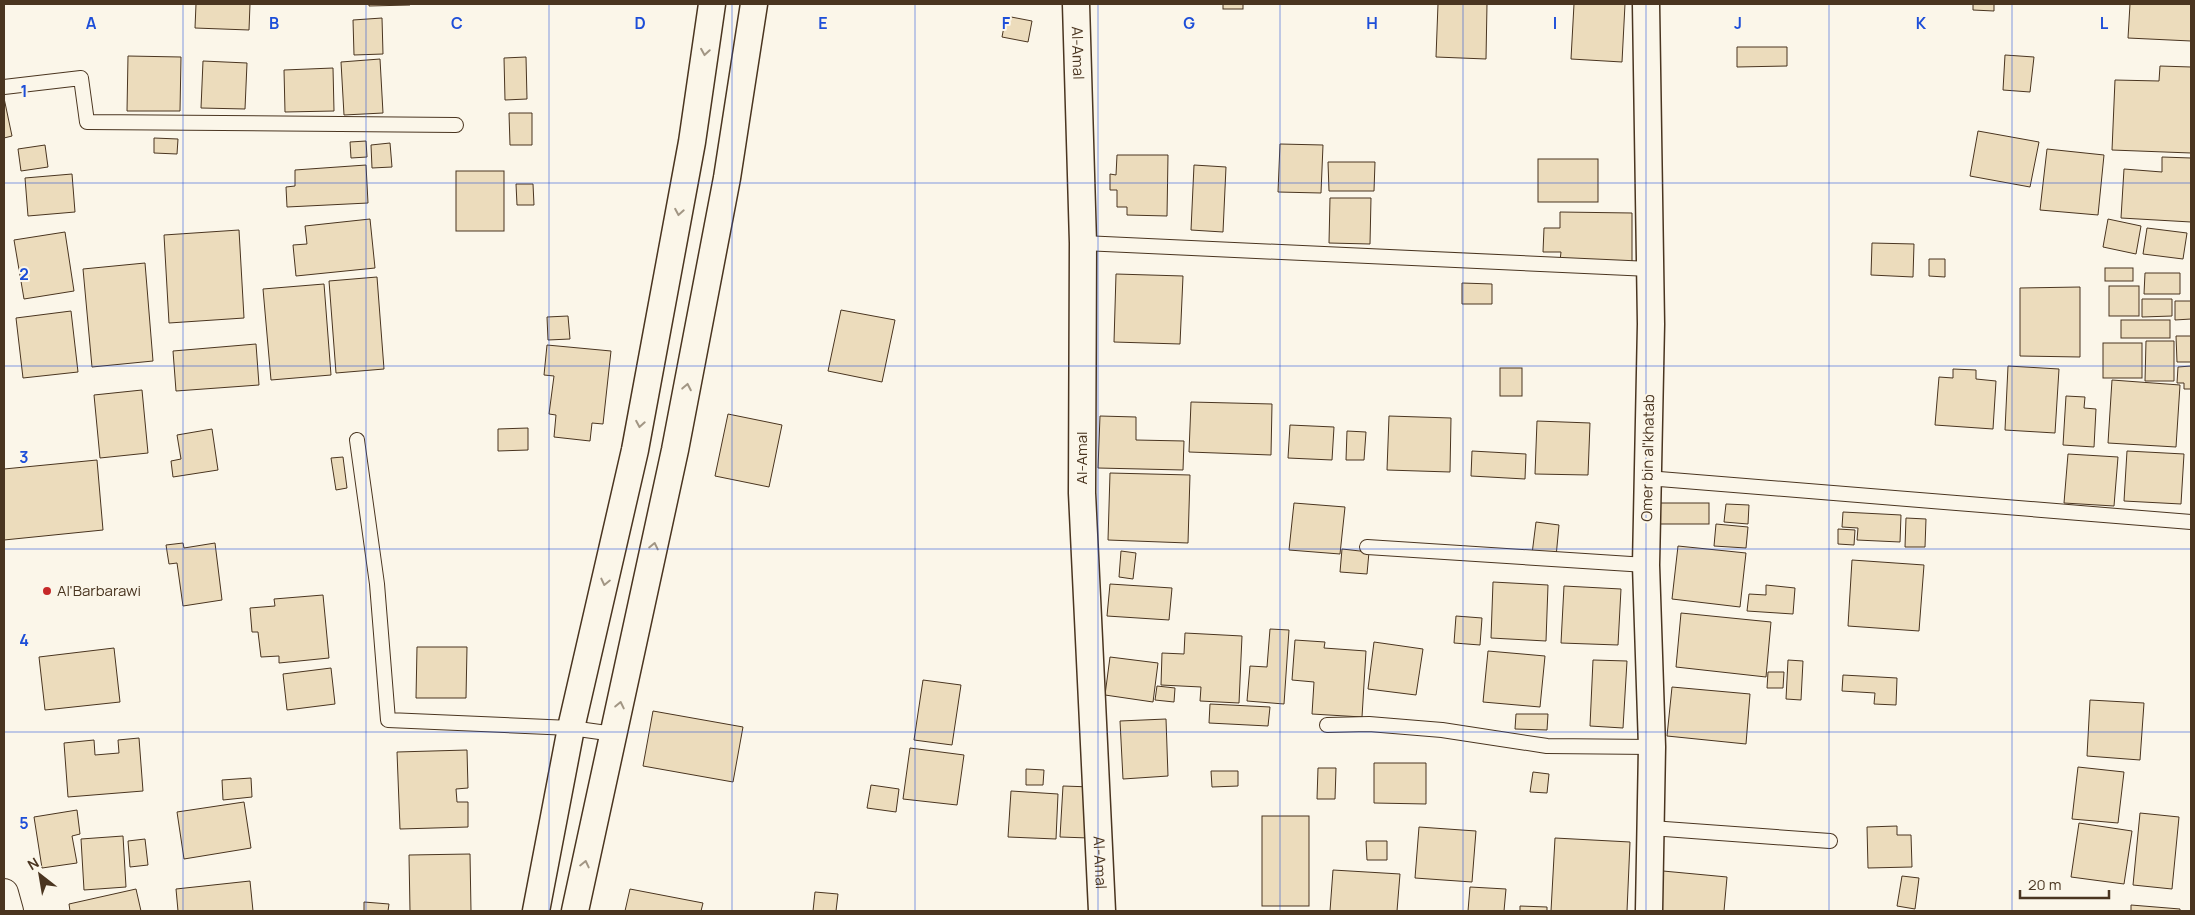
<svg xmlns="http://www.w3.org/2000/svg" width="2195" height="915" viewBox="0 0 2195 915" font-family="Manrope,sans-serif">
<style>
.building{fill:#ecdcbc;stroke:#4a3520}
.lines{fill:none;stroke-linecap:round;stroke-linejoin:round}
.service-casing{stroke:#4a3520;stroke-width:16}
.minor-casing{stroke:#4a3520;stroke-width:29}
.trunk-casing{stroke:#4a3520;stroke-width:30}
.service{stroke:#fbf6e9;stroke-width:14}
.minor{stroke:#fbf6e9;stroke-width:26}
.trunk{stroke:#fbf6e9;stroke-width:28}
.oneway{stroke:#a29684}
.grid{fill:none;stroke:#1d4ed8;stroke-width:1;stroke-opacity:0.55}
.poi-dot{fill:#c62828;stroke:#fbf6e9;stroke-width:2}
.labels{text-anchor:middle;stroke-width:4;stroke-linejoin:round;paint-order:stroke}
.street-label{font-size:15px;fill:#4a3520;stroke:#fbf6e9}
.poi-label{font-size:15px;fill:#4a3520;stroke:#fbf6e9;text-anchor:start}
.grid-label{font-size:16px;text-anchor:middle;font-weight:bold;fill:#1d4ed8;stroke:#fbf6e9;stroke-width:4;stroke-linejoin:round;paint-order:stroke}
</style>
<rect width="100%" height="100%" fill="#fbf6e9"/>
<g class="building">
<path d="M196,4H250L249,30L195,28Z"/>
<path d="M369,4H410V5L369,6Z"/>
<rect x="1223" y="4" width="20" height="5"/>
<path d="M1438,4H1487L1486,59L1436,57Z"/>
<path d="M1574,4H1625L1622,62L1571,59Z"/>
<path d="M1973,4H1994V11L1973,10Z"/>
<path d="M2130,4H2191V41L2128,38Z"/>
<path d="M1006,16L1032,21L1028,42L1002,37Z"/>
<path d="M382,18L383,54L354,55L353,20Z"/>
<path d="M1737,47H1787V66L1737,67Z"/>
<path d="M2005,55L2034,57L2030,92L2003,90Z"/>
<path d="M128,56L181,57L180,111H127Z"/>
<path d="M526,57L527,99L505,100L504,58Z"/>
<path d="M380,59L383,113L344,115L341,62Z"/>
<path d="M203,61L247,63L245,109L201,108Z"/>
<path d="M2160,66L2191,67V153L2112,150L2115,80L2159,81Z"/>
<path d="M333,68L334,111L285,112L284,70Z"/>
<path d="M4,98L12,136L4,138Z"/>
<path d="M509,113H532V145H510Z"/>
<path d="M1978,131L2039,142L2030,187L1970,176Z"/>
<path d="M154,138L178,139L177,154L154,153Z"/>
<path d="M366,141L367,157L351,158L350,142Z"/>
<path d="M390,143L392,167L372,168L371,145Z"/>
<path d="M1280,144L1323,145L1321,193L1278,192Z"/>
<path d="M45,145L48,167L21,171L18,149Z"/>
<path d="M2047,149L2104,155L2098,215L2040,210Z"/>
<path d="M1117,155H1168L1167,216L1127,215V207H1117V190H1110V174L1116,175Z"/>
<path d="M2162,157L2191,158V222L2121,218L2124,169L2162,172Z"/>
<rect x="1538" y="159" width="60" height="43"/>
<path d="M1328,162H1375L1374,191H1329Z"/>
<path d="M366,165L368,203L287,207L286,187L295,186V170Z"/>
<path d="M1194,165L1226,167L1223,232L1191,230Z"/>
<rect x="456" y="171" width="48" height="60"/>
<path d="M72,174L75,212L28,216L25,178Z"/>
<path d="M516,184H533L534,205H517Z"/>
<path d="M1330,198H1371L1370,244L1329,243Z"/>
<path d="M1560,212L1632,213V262L1560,261L1561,252H1543L1544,228H1560Z"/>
<path d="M370,219L375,268L296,276L293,245L307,244L305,226Z"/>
<path d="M2108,219L2141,226L2136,254L2103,247Z"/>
<path d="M2147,228L2187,233L2183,259L2143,254Z"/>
<path d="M239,230L244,318L169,323L164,235Z"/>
<path d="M65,232L74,291L24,299L14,240Z"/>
<path d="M1872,243L1914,244L1913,277L1871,275Z"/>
<path d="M1929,259H1945V277L1929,276Z"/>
<path d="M145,263L153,361L92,367L83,269Z"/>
<rect x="2105" y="268" width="28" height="13"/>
<path d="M2145,273H2180V294H2144Z"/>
<path d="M1116,274L1183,276L1180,344L1114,342Z"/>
<path d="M377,277L384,369L336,373L329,281Z"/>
<path d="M1462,283L1492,284V304H1462Z"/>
<path d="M324,284L331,375L271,380L263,289Z"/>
<rect x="2109" y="286" width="30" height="30"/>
<path d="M2080,287V357L2020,356V288Z"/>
<path d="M2142,299H2172V316L2142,317Z"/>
<path d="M2175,301H2191V319L2175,320Z"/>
<path d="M841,310L895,320L882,382L828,371Z"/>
<path d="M71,311L78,372L23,378L16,318Z"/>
<path d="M568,316L570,339L548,340L547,317Z"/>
<rect x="2121" y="320" width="49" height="18"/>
<path d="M2176,336H2191V362H2177Z"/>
<path d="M2146,341H2174V381H2145Z"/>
<rect x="2103" y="343" width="39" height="35"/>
<path d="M256,344L259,385L176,391L173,351Z"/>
<path d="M547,345L611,351L603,424L592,423L590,441L554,437L556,415L549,414L554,376L544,375Z"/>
<path d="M2008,366L2059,369L2055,433L2005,430Z"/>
<path d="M2191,366V389H2184V383H2177L2178,367Z"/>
<rect x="1500" y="368" width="22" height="28"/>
<path d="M1953,369L1976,370V379L1996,381L1993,429L1935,425L1939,377L1953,378Z"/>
<path d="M2112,380L2180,385L2176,447L2108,443Z"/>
<path d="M142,390L148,453L100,458L94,395Z"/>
<path d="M2066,396L2085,397L2084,408L2096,409L2094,447L2063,445Z"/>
<path d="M1191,402L1272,404L1271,455L1189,452Z"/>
<path d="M728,414L782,425L769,487L715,476Z"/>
<path d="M1100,416L1136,417V440L1184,441L1183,470L1098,468Z"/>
<path d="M1389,416L1451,418L1450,472L1387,470Z"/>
<path d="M1537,421L1590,423L1588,475L1535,474Z"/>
<path d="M1290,425L1334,427L1332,460L1288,458Z"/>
<path d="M528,428V450L498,451V429Z"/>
<path d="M212,429L218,470L173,477L171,461L181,459L177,435Z"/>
<path d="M1347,431L1366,432L1364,460H1346Z"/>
<path d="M1472,451L1526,454L1525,479L1471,476Z"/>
<path d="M2127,451L2184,454L2181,504L2124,501Z"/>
<path d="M2068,454L2118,457L2114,506L2064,503Z"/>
<path d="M343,457L347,488L336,490L331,458Z"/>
<path d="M97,460L103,530L4,540V469Z"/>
<path d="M1110,473L1190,475L1188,543L1108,540Z"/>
<path d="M1294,503L1345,507L1340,554L1289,550Z"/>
<rect x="1660" y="503" width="49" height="21"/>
<path d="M1726,504L1749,505L1748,524L1724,522Z"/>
<path d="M1843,512L1901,515L1900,542L1857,540L1858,528L1842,527Z"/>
<path d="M1906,518L1926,519L1925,547H1905Z"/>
<path d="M1536,522L1559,525L1556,557L1532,554Z"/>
<path d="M1716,524L1748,527L1746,548L1714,546Z"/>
<path d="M1838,529L1855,530L1854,545L1838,544Z"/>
<path d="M183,543L184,548L215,543L222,600L183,606L177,563L169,564L166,545Z"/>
<path d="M1678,546L1746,553L1740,607L1672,599Z"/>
<path d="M1342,549L1369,552L1367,574L1340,572Z"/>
<path d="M1121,551L1136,553L1133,579L1119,577Z"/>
<path d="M1852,560L1924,565L1919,631L1848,626Z"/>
<path d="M1493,582L1548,585L1546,641L1491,638Z"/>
<path d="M1110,584L1172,588L1169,620L1107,616Z"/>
<path d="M1766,585L1795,588L1793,614L1747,611L1749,594L1766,595Z"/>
<path d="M1564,586L1621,589L1618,645L1561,643Z"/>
<path d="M323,595L329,658L279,663V656L261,657L258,632H252L250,608L275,606L274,599Z"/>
<path d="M1681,613L1771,622L1766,677L1676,667Z"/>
<path d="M1456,616L1482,618L1480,645L1454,643Z"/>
<path d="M1270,629L1289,630L1284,704L1247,701L1250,666L1267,667Z"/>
<path d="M1185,633L1242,636L1239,703L1200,701L1201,687L1161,685L1162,653L1184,654Z"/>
<path d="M1295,640L1325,642L1324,648L1366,651L1362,717L1312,714L1314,682L1292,680Z"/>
<path d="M1374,642L1423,649L1416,695L1368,689Z"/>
<path d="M417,647H467L466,698H416Z"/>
<path d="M114,648L120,702L45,710L39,657Z"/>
<path d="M1488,651L1545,656L1540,707L1483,702Z"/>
<path d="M1110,657L1158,663L1153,702L1105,695Z"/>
<path d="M1593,660L1627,661L1623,728L1590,726Z"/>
<path d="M1788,660L1803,661L1801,700L1786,699Z"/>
<path d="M331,668L335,704L287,710L283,674Z"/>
<path d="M1768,672H1784L1783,688H1767Z"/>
<path d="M1843,675L1897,678L1896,705L1874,704L1875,693L1842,691Z"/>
<path d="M923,680L961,685L952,745L914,740Z"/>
<path d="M1157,686L1175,688L1174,702L1155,700Z"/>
<path d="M1672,687L1750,694L1746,744L1667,736Z"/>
<path d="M2090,700L2144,703L2140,760L2087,756Z"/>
<path d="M1210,704L1270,707L1268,726L1209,723Z"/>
<path d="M653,711L743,727L733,782L643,766Z"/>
<path d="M1516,714H1548L1547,730L1515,729Z"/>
<path d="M1166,719L1168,776L1123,779L1120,721Z"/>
<path d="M139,738L143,791L68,797L64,743L94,740L95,755L119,753L118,740Z"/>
<path d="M910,748L964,755L957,805L903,799Z"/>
<path d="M467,750L468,788L456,789L457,802H468V827L400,829L397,752Z"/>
<path d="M1374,763H1426V804L1374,803Z"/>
<path d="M2078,767L2124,772L2118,823L2072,819Z"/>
<path d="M1318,768H1336L1335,799H1317Z"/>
<path d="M1026,769L1044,770L1043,785H1026Z"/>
<path d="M1211,771H1238V786L1212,787Z"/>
<path d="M1533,772L1549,774L1547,793L1530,792Z"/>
<path d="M251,778L252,797L223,800L222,780Z"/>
<path d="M871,785L899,789L896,812L867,808Z"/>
<path d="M1063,786L1092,787L1089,838L1060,837Z"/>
<path d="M1011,791L1058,794L1056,839L1008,837Z"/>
<path d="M244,802L251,848L184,859L177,812Z"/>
<path d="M77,810L80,834L72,836L77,863L42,868L34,817Z"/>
<path d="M2140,813L2179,817L2172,889L2133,885Z"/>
<rect x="1262" y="816" width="47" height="90"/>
<path d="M2079,823L2132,831L2124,884L2071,877Z"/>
<path d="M1897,826V835H1911L1912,867L1868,868L1867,827Z"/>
<path d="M1419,827L1476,831L1472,882L1415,878Z"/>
<path d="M123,836L126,887L84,890L81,839Z"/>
<path d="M1555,838L1630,842L1627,911H1551Z"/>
<path d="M145,839L148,865L130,867L128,841Z"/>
<path d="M1366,841H1387V860H1367Z"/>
<path d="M470,854L471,911H410L409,855Z"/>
<path d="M1333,870L1400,874L1397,911H1330Z"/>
<path d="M1663,871L1727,877L1724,911H1659Z"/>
<path d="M1902,876L1919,878L1915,909L1897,906Z"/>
<path d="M250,881L253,911H178L176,889Z"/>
<path d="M1470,887L1506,889L1504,911H1468Z"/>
<path d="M136,889L141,911H70L69,904Z"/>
<path d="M630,889L703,903L701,911H625Z"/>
<path d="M815,892L838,894L836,911H813Z"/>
<path d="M364,902L389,904L388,911H364Z"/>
<path d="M2131,905L2180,909V911H2131Z"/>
<path d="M1520,906L1547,907V911H1520Z"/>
</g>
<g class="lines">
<defs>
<g id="service">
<path d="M4,87L81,78L87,122L456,125"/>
<path d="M1083,243L1650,269"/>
<path d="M357,440L377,584L388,720L571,728L614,734"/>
<path d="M1647,478L2191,522"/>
<path d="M1367,547L1646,565"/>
<path d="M1327,725L1369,724L1442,730L1547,746L1652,747"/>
<path d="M1651,828L1830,841"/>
</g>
<g id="minor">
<path id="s1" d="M1076,4L1083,243L1082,493L1102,911"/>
<path d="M1646,4L1651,324L1646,565L1652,747L1649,911"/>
<path d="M536,911L571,728L635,450L692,142L712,4"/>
<path d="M575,911L675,450L727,178L754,4"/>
</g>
<path id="trunk" d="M4,893L9,911"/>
</defs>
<use href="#service" class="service-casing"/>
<use href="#minor" class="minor-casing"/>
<use href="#trunk" class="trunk-casing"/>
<use href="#service" class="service"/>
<use href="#minor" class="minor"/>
<use href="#trunk" class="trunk"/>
</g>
<defs><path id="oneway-chevron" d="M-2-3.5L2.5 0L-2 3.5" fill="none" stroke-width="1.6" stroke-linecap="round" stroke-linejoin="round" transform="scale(1.25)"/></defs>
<g class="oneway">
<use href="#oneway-chevron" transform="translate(705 52) rotate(99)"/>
<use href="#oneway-chevron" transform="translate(679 212) rotate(100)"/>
<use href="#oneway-chevron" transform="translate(687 387) rotate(-79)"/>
<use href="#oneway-chevron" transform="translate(640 424) rotate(100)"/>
<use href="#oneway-chevron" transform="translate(654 546) rotate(-78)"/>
<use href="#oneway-chevron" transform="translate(605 582) rotate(103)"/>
<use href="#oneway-chevron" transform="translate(620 705) rotate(-78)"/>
<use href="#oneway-chevron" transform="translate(585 864) rotate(-77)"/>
</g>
<path class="grid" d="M183,4V911M366,4V911M549,4V911M732,4V911M915,4V911M1098,4V911M1280,4V911M1463,4V911M1646,4V911M1829,4V911M2012,4V911M4,183H2191M4,366H2191M4,549H2191M4,732H2191"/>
<circle class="poi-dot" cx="47" cy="591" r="5"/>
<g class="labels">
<g class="street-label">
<text dy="5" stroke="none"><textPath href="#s1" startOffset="49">Al-Amal</textPath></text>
<text transform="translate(1082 458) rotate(-90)" y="5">Al-Amal</text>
<text transform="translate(1648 458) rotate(-89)" y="5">Omer bin al'khatab</text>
<text dy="5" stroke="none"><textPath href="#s1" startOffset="859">Al-Amal</textPath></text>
</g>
<g class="poi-label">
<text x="57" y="596">Al'Barbarawi</text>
</g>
</g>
<g class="grid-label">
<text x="91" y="29">A</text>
<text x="274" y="29">B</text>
<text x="457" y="29">C</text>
<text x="640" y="29">D</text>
<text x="823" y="29">E</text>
<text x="1006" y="29">F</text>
<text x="1189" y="29">G</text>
<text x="1372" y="29">H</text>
<text x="1555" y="29">I</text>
<text x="1738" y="29">J</text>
<text x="1921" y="29">K</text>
<text x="2104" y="29">L</text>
<text x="24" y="97">1</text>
<text x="24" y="280">2</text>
<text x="24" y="463">3</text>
<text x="24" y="646">4</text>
<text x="24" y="829">5</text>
</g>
<rect width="2195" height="915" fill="none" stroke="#4a3520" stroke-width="10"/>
<g transform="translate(40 875) rotate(329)" stroke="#fbf6e9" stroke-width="4" paint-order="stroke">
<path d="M0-4L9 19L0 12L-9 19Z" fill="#4a3520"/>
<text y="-8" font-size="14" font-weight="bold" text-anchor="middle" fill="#4a3520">N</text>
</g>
<path d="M2020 890v8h89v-8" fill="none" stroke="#4a3520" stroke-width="2.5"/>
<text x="2028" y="890" font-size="15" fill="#4a3520" stroke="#fbf6e9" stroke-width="4" paint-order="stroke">20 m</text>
</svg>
